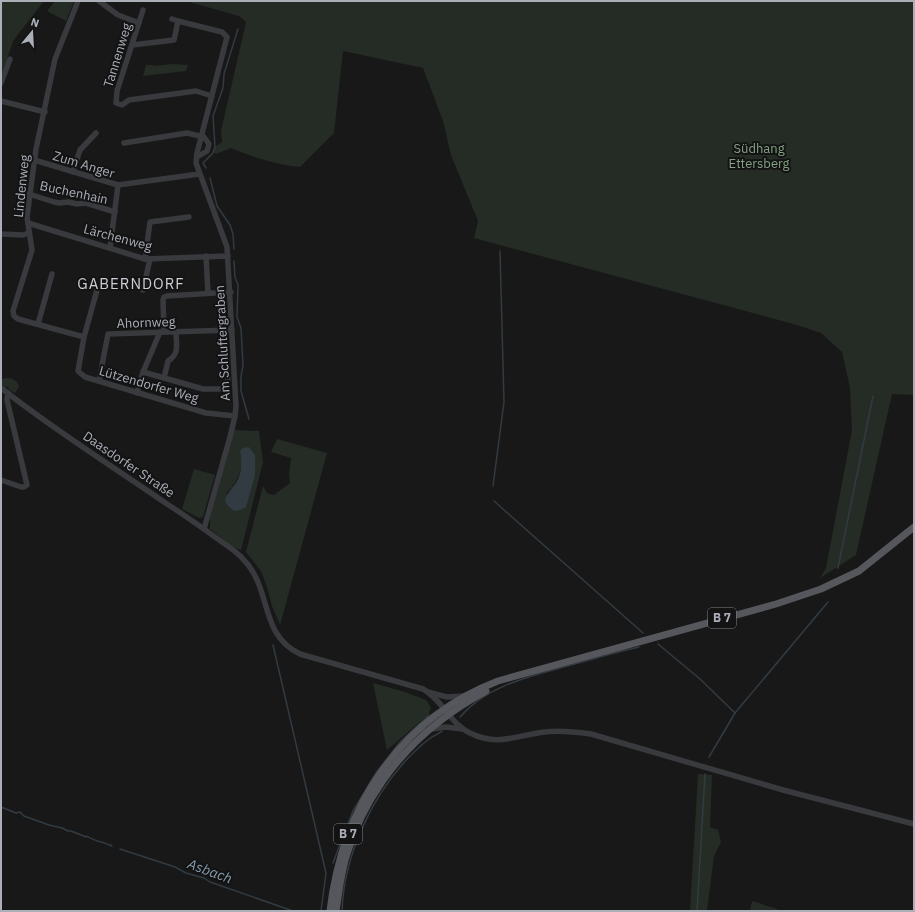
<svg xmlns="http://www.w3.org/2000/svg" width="915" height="912" viewBox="0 0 915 912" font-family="'IBM Plex Sans',sans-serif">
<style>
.green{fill:#242c25;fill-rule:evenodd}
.water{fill:#323b41}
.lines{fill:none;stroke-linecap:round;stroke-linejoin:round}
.stream{stroke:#323b41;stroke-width:1.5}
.minor{stroke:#393a3e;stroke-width:5.5}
.major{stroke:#55575d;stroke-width:7}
.labels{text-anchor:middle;stroke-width:4;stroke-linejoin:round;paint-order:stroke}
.shield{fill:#131314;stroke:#7d8087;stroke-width:1}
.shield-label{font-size:12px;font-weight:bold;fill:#abafb8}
.street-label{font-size:13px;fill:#abafb8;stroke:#131314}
.park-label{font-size:13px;fill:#84a184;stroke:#131314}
.water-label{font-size:14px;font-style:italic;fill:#869eaf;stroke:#131314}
.quarter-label{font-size:15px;letter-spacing:1px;fill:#ccced4;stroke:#131314}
</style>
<rect width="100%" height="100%" fill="#181819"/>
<g class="green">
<path d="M1,1H44L13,41L1,77Z"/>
<path d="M55,1H74L66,21L47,11Z"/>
<path d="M186,1H914V395L892,394L856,555L820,578L826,568L852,430L850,388L842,352L821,333L797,325L474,238L478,221L451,155L443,121L423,68L343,51L334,133L300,167C276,165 253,157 231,148L216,154L212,151L216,146L222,142L221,131L246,22L239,16Z"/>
<path d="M173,64L188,65L186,71L143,76L146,65H153V66Z"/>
<path d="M8,378C14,379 18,381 19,387L15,393L8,389L9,388L7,386L6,388L1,384V379Z"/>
<path d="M234,430L259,431L263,462L241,550L233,547L210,529V518ZM249,447L255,455L246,507L226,494C238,480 244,471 240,451Z"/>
<path d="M277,439L327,453L280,625L272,606L267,587L261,571L246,552L263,486L267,493L274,495L290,483L289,474L291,458L271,452Z"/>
<path d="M194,469L215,475L203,517L199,518L182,509Z"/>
<path d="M373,683L405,692L426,700L431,708L428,715L387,750Z"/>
<path d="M698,774L712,775L710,827L718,830L721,842L714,856L707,911H690Z"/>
<path d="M752,901L783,911H750Z"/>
</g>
<path class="water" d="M249,447L255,455V475L246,507L240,510L234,511L228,506L225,501C227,492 233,488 237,481C242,472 242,461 240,451L243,448Z"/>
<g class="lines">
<g class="stream">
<path d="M206,168L203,163L213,153L215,147L213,116L223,88L224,74L238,29"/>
<path d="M210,178L217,206L230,225L233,234L234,249"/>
<path d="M234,261L235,277L238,285L237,317L241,328L243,365L241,377V391L249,419"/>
<path d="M493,486L504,402L500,251"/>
<path d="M494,501L643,633"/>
<path d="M838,568L873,396"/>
<path d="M658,644L700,679L735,713L709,757"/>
<path d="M273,645L326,873L321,911"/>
<path d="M735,713L828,602"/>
<path d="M460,717C487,685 532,676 571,665C594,659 616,652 639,647"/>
<path d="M1,807L16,813L20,812L24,816L49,825L62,828L68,831H71L86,837L87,836C93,841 104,842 112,846"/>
<path d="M120,849L175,867L186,873L204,878L210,882L293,911"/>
<path d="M333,863L353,811L376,773L400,742L429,715"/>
<path d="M342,911C344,856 371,797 409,757C416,750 423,743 432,737C435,735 439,734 442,731"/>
<path d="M697,911L705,774"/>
</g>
<g class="minor">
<path d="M78,1L55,59L36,149L27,217L32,250L13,311L14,316L18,319L84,337L78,371L85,377L206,413L235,416"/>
<path d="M99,1L118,15L139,23"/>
<path d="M143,10L117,91L116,103L122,105L129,100L196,91L212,96"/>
<path d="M172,19L178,21"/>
<path d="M132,45L174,40L178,21L222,32L227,37L197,153L196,163L227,247L236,406L235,416L230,437L204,529"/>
<path d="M1,83L10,59"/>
<path d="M1,101L45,112"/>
<path d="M124,143L187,133L204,137L209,144L207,151L197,157"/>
<path d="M34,160L118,185L199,174"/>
<path d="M73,172L80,150L96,133"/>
<path d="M29,194L54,202L59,203L68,202L77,204L86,203L115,212"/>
<path d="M28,223L145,259L228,256"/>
<path d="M1,234L23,235L29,233"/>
<path d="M110,248L118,185"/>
<path d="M206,256L208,293"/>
<path d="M145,259L150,222L189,217"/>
<path d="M143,290L150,259"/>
<path d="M38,324L52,274"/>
<path d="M164,332L163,300L164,297L167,296L231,292"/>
<path d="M84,337L97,290"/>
<path d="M143,372L203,389H224L227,388L228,385L225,330"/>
<path d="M164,378L168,361C180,354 176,344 176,332"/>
<path d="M99,381L108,334L232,330"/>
<path d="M1,388C54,430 112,466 167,504C186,516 204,529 222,542C229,547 237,552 243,559C273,589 258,634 300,654L423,689C442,699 450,724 470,733C498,747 517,735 545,732C561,730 576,732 591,734L783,790L914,824"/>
<path d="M137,393L143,372L160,332"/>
<path d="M1,480L21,487H24L27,485L7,400L8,393"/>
<path d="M428,692L447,697L464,696"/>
<path d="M431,729L446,727L462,729"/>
</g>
<g class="major">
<path d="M330,911C342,808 399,719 498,681L776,604L821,589L859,571L914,527"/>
<path d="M336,911C339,892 341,872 347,854C362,802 397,754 440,721C454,710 470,700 486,691"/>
</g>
</g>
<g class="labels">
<g class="shield">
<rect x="708" y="608" width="28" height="20" rx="3"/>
<rect x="334" y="824" width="28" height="20" rx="3"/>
</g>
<g class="shield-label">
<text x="722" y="622">B 7</text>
<text x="348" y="838">B 7</text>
</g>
<g class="street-label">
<text transform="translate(117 55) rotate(-73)" y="5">Tannenweg</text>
<text transform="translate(84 164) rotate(17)" y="5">Zum Anger</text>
<text transform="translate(21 186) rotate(-84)" y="5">Lindenweg</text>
<text transform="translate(74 192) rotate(12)" y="5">Buchenhain</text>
<text transform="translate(118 237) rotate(15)" y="5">Lärchenweg</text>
<text transform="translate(146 322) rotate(-2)" y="5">Ahornweg</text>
<text transform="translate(222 343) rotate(-93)" y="5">Am Schluftergraben</text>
<text transform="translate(149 384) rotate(16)" y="5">Lützendorfer Weg</text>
<text transform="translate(129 464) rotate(34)" y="5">Daasdorfer Straße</text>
</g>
<g class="park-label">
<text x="759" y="153">Südhang<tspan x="759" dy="15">Ettersberg</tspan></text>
</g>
<g class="water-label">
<text transform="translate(210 871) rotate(20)" y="5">Asbach</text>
</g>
<g class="quarter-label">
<text x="131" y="289">GABERNDORF</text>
</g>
</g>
<rect width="915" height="912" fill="none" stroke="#abafb8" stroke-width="4"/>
<g transform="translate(32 32) rotate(18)" stroke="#131314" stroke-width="3" paint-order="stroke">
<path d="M0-3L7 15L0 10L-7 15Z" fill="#abafb8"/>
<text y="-6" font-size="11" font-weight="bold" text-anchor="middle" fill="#abafb8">N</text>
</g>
</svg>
